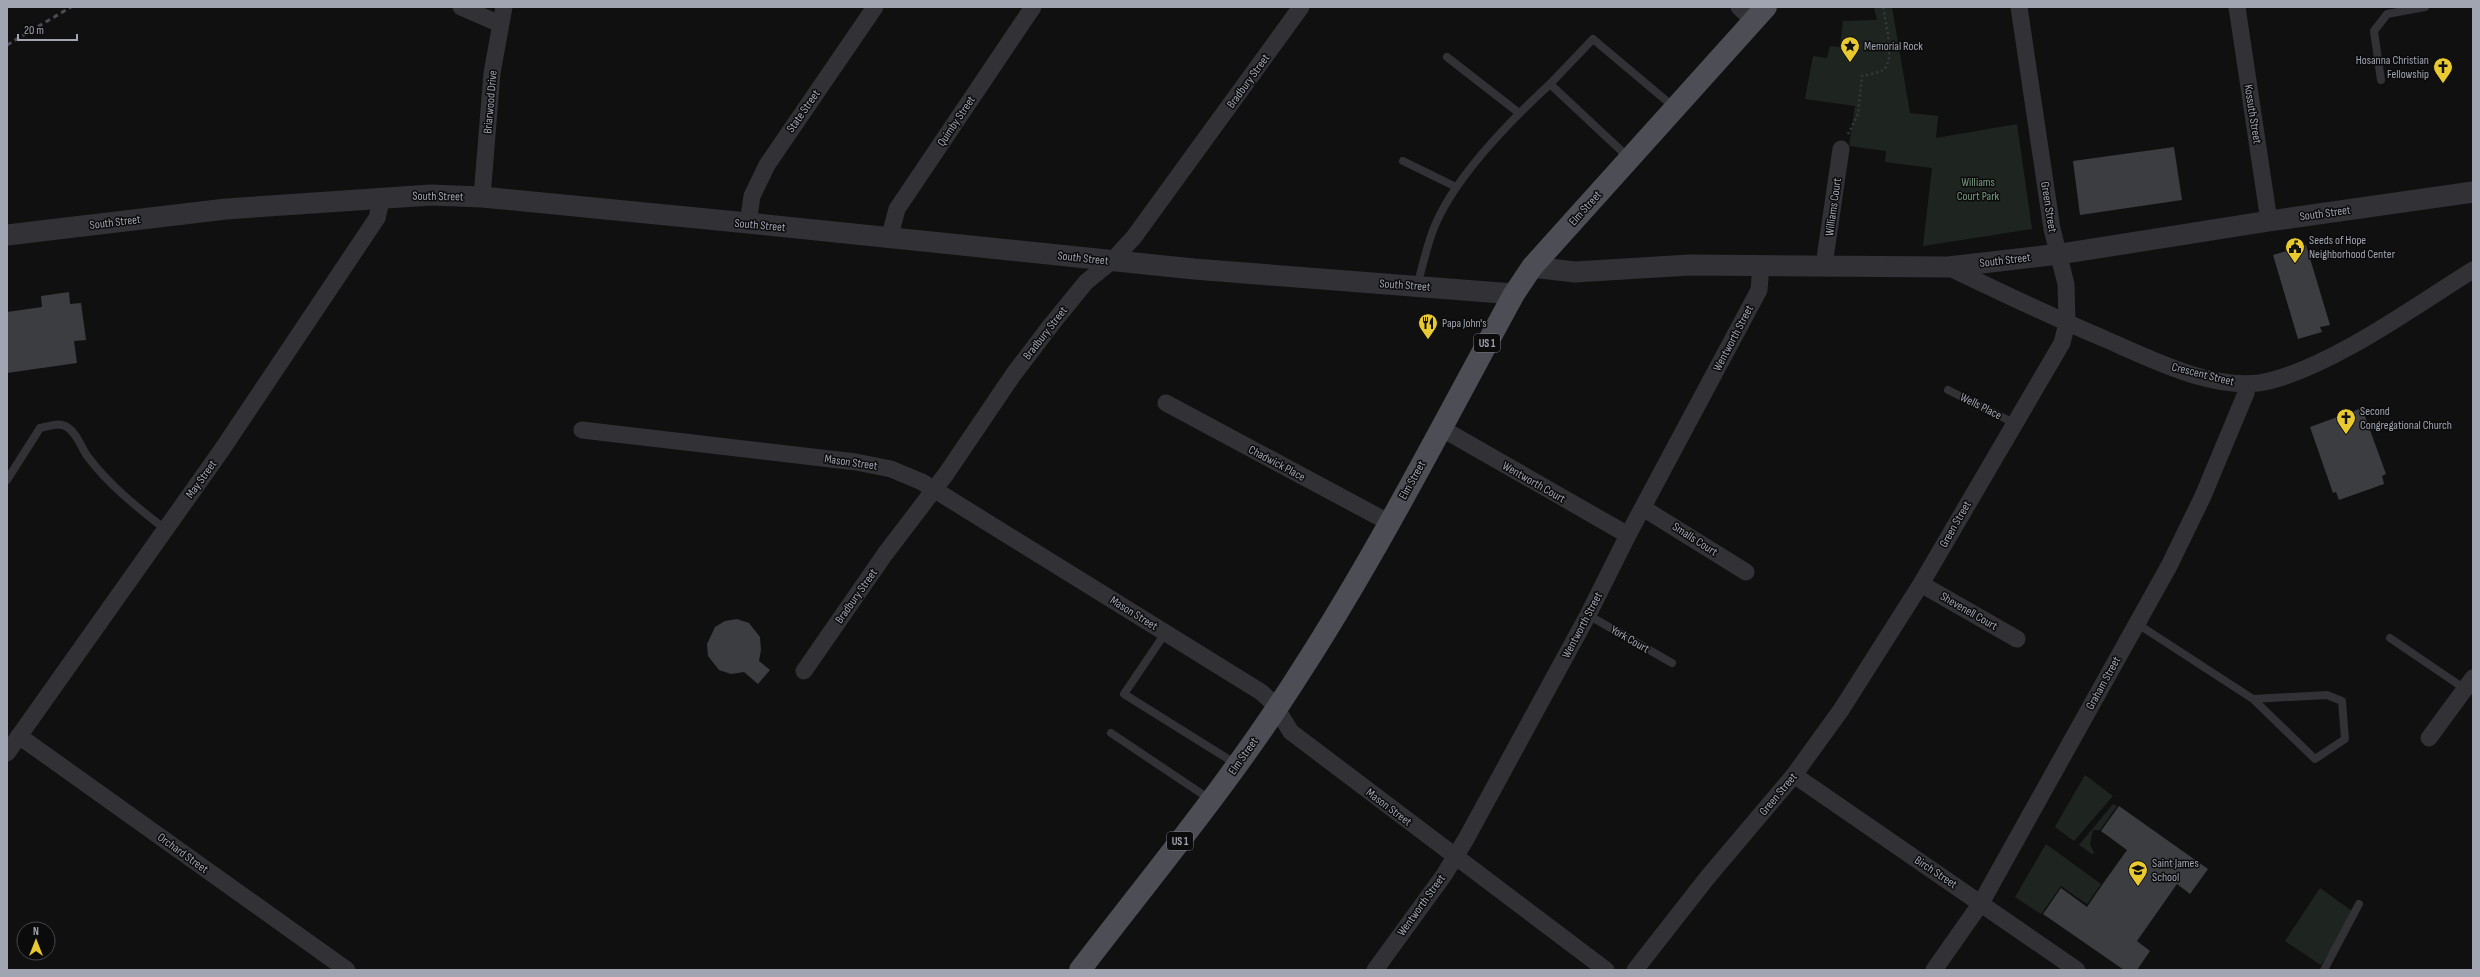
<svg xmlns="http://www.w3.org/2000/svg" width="2480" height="977" viewBox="0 0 2480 977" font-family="'Sofia Sans Condensed',sans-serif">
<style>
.green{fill:#1e2520}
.building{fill:#3c3d41}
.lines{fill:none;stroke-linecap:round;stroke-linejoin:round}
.path{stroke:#37383d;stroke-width:2.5;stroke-dasharray:2 3;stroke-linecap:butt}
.service{stroke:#313136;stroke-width:8}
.minor{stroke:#313136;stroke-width:17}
.tertiary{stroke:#313136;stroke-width:21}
.primary{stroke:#4d4d55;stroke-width:22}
.rail{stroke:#4b4c53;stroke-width:3;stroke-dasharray:5 4;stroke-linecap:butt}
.labels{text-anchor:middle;stroke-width:3;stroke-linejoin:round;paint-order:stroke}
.shield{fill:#0b0b0c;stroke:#747680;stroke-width:1}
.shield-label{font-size:11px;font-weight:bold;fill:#a1a4b1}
.poi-label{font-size:12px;fill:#a1a4b1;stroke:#0b0b0c;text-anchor:start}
.street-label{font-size:12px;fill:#a1a4b1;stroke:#0b0b0c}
.park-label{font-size:12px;fill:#799c81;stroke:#0b0b0c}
</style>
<rect width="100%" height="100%" fill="#101011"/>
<g class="green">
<path d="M1874,7H1892L1910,113L1938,116L1936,138L2017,124L2032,229L1923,246L1932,168L1885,162L1886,151L1849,146L1855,106L1805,99L1813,56L1827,58L1830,46L1840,47L1843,21L1877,20Z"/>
<path d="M2085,775L2113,796L2074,841L2055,827Z"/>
<path d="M2113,804L2117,806L2100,830H2093L2090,844L2094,853L2092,854L2079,845Z"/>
<path d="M2046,844L2101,884L2087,904L2061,886L2041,914L2015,897Z"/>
<path d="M2320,888L2356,914L2321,965L2285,941Z"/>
</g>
<g class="building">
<path d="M2174,147L2182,200L2080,215L2073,161Z"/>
<path d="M2306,245L2330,325L2320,327L2322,332L2298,339L2273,255Z"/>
<path d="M69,292L70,304L81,303L86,340L74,341L77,363L7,373V312L42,307L41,296Z"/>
<path d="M2362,408L2386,474L2382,476L2384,484L2339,500L2336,492L2333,493L2310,427Z"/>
<path d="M737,619L749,623L760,637L761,650L759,661L770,670L758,684L744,672L731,674L719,670L708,656L707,644L715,627L725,621Z"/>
<path d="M2119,806L2208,869L2190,894L2177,884L2137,941L2150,951L2137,970H2124L2043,914L2061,888L2087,907L2102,885L2127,850L2101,831Z"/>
</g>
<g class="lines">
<path class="path" d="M1848,134L1858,114L1862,76C1868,75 1877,73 1883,70C1896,62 1885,20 1883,7"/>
<g class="service">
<path d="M1447,57L1519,113"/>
<path d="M2381,80L2374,31L2387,14L2425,7"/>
<path d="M1550,84L1593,39L1675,108"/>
<path d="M1403,161L1456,187"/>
<path d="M1417,286C1422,268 1426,250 1432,233C1451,180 1509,122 1550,84L1629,158"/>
<path d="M1948,390L2014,423"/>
<path d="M7,480L40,428C49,426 59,422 67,427C78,434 81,448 88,457C109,485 138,508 165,529"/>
<path d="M1588,615L1672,663"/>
<path d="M2136,623L2253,699L2315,759L2345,739L2342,701L2327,695L2253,699"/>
<path d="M1166,632L1124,694L1236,764"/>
<path d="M2390,638L2465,689"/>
<path d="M1111,733L1211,800"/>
<path d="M2324,970L2359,904"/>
</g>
<g class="minor">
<path d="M461,7L500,24"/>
<path d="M1739,7L1754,21"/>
<path d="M2237,7L2269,221"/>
<path d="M482,197L492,73L504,7"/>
<path d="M748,223L752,196L767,165L875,7"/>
<path d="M889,239L897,209L1033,7"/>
<path d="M1824,265L1841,149"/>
<path d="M1948,267C2000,292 2052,317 2105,339C2151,359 2218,394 2269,381C2336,364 2413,307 2473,270"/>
<path d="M1166,403L1388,522"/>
<path d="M1441,428L1628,535"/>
<path d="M582,430L856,462L891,469L922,482L1261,692L1273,703L1291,732L1606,970"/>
<path d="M1643,508L1746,572"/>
<path d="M1921,584L2017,639"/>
<path d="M804,671L885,554L946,474L1013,375L1051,325L1086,282L1112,261L1134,237L1301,7"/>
<path d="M19,736L347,970"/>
<path d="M2429,738L2473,678"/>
<path d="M7,753L221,451L377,218L382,197"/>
<path d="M1794,775L2077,970"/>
<path d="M1375,970L1444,875L1466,839L1588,615L1628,535L1759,290L1761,265"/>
<path d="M1635,970L1707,878L1794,775L1841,710L1921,584L2062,343L2067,323L2066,284L2052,229L2019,7"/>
<path d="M1934,970L1981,903L2169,566L2203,496L2246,393L2248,384"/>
</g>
<g class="tertiary">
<path d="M7,235L226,209L431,195L482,197L748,223L1194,269L1514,294"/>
<path d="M1532,267L1575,272L1689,265L1948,267L2060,254L2269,221L2473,192"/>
</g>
<path class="primary" d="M1080,970C1155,872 1235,776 1301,671C1379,550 1445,420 1514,294L1532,267L1766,7"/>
<path class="rail" d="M7,45L71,7"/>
</g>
<defs>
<symbol id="sight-pin" viewBox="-11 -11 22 30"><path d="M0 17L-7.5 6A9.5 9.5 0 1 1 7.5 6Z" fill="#e8ca30" stroke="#0b0b0c"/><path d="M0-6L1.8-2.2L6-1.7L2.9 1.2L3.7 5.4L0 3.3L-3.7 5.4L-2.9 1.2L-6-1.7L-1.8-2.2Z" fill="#111"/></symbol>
<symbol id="church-pin" viewBox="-11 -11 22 30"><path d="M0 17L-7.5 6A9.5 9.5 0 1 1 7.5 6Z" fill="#e8ca30" stroke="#0b0b0c"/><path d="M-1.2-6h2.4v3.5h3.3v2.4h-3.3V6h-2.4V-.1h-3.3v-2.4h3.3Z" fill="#111"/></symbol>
<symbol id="civic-pin" viewBox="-11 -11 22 30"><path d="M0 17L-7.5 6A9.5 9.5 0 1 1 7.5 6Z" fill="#e8ca30" stroke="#0b0b0c"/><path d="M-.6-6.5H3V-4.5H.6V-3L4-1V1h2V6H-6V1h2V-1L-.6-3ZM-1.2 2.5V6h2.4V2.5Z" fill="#111"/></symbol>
<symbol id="restaurant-pin" viewBox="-11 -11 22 30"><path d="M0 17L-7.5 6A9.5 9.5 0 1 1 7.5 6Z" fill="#e8ca30" stroke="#0b0b0c"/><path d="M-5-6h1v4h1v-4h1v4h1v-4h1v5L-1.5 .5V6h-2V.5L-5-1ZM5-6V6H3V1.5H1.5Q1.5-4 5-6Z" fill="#111"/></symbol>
<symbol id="school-pin" viewBox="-11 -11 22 30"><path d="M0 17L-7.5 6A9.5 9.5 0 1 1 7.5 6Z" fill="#e8ca30" stroke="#0b0b0c"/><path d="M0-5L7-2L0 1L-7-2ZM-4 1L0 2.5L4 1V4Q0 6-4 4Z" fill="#111"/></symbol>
</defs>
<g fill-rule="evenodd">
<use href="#sight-pin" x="1839" y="35" width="22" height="30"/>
<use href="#church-pin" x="2432" y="56" width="22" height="30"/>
<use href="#civic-pin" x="2284" y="236" width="22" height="30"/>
<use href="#restaurant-pin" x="1417" y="312" width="22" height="30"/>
<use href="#church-pin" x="2335" y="407" width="22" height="30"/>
<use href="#school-pin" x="2127" y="859" width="22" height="30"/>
</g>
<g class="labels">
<g class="shield">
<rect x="1474" y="334" width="26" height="18" rx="3"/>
<rect x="1167" y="832" width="26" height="18" rx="3"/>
</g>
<g class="shield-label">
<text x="1487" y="347">US 1</text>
<text x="1180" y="845">US 1</text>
</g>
<g class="poi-label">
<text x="1864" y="50">Memorial Rock</text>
<text x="2429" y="64" text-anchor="end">Hosanna Christian<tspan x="2429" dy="14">Fellowship</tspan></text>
<text x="2309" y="244">Seeds of Hope<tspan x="2309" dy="14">Neighborhood Center</tspan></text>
<text x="1442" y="327">Papa John's</text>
<text x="2360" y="415">Second<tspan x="2360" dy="14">Congregational Church</tspan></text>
<text x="2152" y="867">Saint James<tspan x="2152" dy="14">School</tspan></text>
</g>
<g class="street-label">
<text transform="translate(1248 81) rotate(-54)" y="4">Bradbury Street</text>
<text transform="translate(490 102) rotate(-85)" y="4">Briarwood Drive</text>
<text transform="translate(803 111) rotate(-55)" y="4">State Street</text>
<text transform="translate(2253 114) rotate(81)" y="4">Kossuth Street</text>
<text transform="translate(956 121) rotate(-56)" y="4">Quimby Street</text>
<text transform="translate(438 196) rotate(1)" y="4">South Street</text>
<text transform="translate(1833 207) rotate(-82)" y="4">Williams Court</text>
<text transform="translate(2049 207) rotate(81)" y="4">Green Street</text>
<text transform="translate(1585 208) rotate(-48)" y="4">Elm Street</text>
<text transform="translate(2325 213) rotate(-8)" y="4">South Street</text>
<text transform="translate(115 222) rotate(-7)" y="4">South Street</text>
<text transform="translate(760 225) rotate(5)" y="4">South Street</text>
<text transform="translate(1083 258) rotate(6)" y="4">South Street</text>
<text transform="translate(2005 260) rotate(-7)" y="4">South Street</text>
<text transform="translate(1405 285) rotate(4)" y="4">South Street</text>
<text transform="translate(1045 333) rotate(-52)" y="4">Bradbury Street</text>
<text transform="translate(1733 338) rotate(-62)" y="4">Wentworth Street</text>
<text transform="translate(2203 374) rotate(14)" y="4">Crescent Street</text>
<text transform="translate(1981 406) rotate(27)" y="4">Wells Place</text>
<text transform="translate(851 462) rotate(8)" y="4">Mason Street</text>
<text transform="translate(1277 463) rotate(28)" y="4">Chadwick Place</text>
<text transform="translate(201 479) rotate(-54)" y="4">May Street</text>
<text transform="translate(1412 480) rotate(-61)" y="4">Elm Street</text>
<text transform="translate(1534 482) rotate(30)" y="4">Wentworth Court</text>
<text transform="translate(1955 524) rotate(-60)" y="4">Green Street</text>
<text transform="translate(1695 539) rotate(33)" y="4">Smalls Court</text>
<text transform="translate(856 596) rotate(-55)" y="4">Bradbury Street</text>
<text transform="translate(1969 611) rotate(30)" y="4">Shevenell Court</text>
<text transform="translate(1134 613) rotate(32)" y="4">Mason Street</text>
<text transform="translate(1582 625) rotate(-62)" y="4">Wentworth Street</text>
<text transform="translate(1630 639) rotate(30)" y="4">York Court</text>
<text transform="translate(2103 683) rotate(-61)" y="4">Graham Street</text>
<text transform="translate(1243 756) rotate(-55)" y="4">Elm Street</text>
<text transform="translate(1778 794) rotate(-50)" y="4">Green Street</text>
<text transform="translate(1389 807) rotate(37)" y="4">Mason Street</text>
<text transform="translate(183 853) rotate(36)" y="4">Orchard Street</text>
<text transform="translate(1936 872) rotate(34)" y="4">Birch Street</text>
<text transform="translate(1421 905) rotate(-54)" y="4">Wentworth Street</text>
</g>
<g class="park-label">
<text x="1978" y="186">Williams<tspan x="1978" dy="14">Court Park</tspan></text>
</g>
</g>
<rect width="2480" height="977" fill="none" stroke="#a1a4b1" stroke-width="16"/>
<g transform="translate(36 941)"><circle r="19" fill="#0b0b0c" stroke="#47484e"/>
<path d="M0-3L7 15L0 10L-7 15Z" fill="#e8ca30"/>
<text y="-6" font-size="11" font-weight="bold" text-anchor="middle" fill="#a1a4b1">N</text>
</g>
<path d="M18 34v6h59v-6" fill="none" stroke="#a1a4b1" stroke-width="2"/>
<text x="24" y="34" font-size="12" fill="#a1a4b1" stroke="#0b0b0c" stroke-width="3" paint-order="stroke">20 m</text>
</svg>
